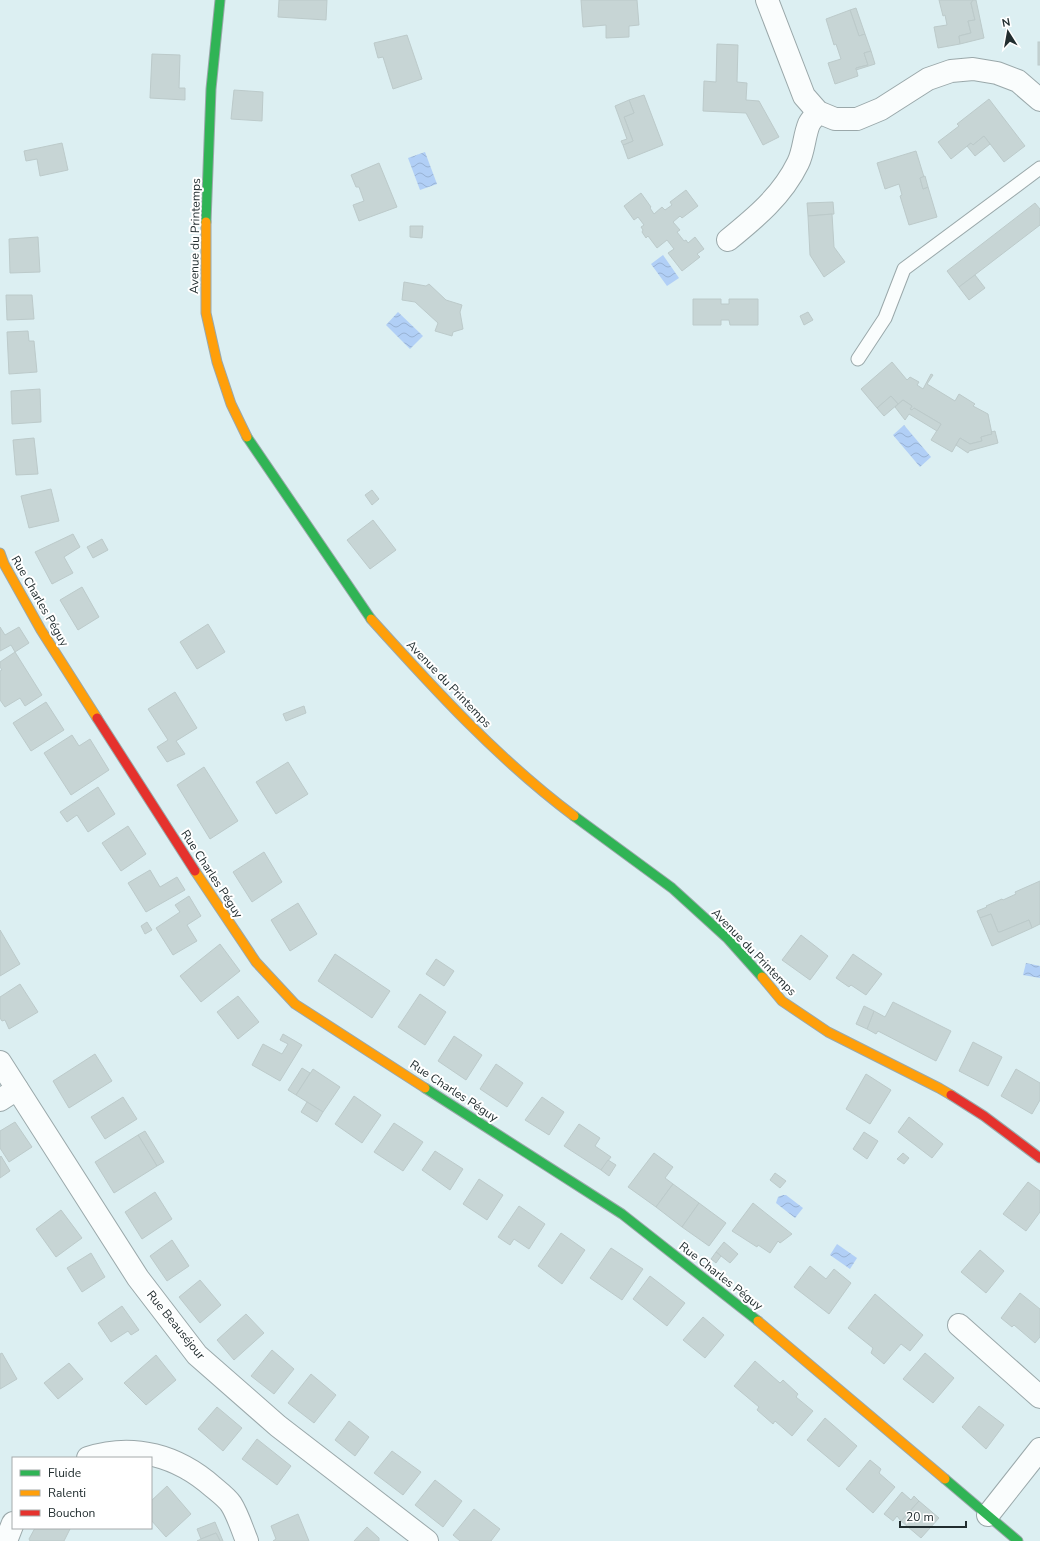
<svg xmlns="http://www.w3.org/2000/svg" width="1040" height="1541" viewBox="0 0 1040 1541" font-family="'Nunito Sans',sans-serif">
<style>
.water{fill:url(#water-waves)}
.building{fill:#c7d5d5;stroke:#bccaca}
.lines{fill:none;stroke-linecap:round;stroke-linejoin:round}
.lane-casing{stroke:#9aa8aa;stroke-width:15}
.street-casing{stroke:#9aa8aa;stroke-width:24}
.fast-casing{stroke:#9aa8aa;stroke-width:11}
.slow-casing{stroke:#9aa8aa;stroke-width:11}
.jam-casing{stroke:#9aa8aa;stroke-width:11}
.lane{stroke:#fafdfd;stroke-width:13}
.street{stroke:#fafdfd;stroke-width:22}
.fast{stroke:#30b455;stroke-width:9}
.slow{stroke:#ff9f0a;stroke-width:9}
.jam{stroke:#e5322d;stroke-width:9}
.labels{text-anchor:middle;stroke-width:4;stroke-linejoin:round;paint-order:stroke}
.street-label{font-size:12px;fill:#212d2f;stroke:#fff}
</style>
<defs>
<pattern id="water-waves" width="16" height="10" patternUnits="userSpaceOnUse"><rect width="16" height="10" fill="#b1cff6"/><path d="M0 5q4-4 8 0t8 0" fill="none" stroke="#98b2d3"/></pattern>
</defs>
<rect width="100%" height="100%" fill="#dceff2"/>
<g class="water">
<path d="M425,152L437,184L420,190L408,158Z"/>
<path d="M663,255L679,278L667,286L651,264Z"/>
<path d="M398,312L423,336L410,349L386,325Z"/>
<path d="M904,425L931,457L920,467L893,435Z"/>
<path d="M1026,963L1040,966V978L1023,975Z"/>
<path d="M783,1195H786L803,1208L795,1218L776,1203L778,1197Z"/>
<path d="M837,1244L857,1258L850,1269L830,1255Z"/>
</g>
<g class="building">
<path d="M279,0H327L326,20L278,17Z"/>
<path d="M581,0H637L639,25L629,26V37L606,38V25L583,27Z"/>
<path d="M939,0H973L971,3L975,20L968,21L971,33L959,36L960,44L938,48L934,27L947,25L945,15L943,16Z"/>
<path d="M973,0H976L984,38L960,44L959,36L971,33L968,21L975,20L971,3Z"/>
<path d="M856,8L865,34L859,36L850,10Z"/>
<path d="M850,10L859,36L865,34L871,51L864,53L868,65L856,68L858,76L835,84L828,63L841,59L836,44L834,45L826,19Z"/>
<path d="M407,35L422,79L393,89L383,57L378,58L374,43Z"/>
<rect x="1038" y="42" width="2" height="23"/>
<path d="M717,44L738,45L737,82L747,83L746,100L759,101L779,137L763,145L746,113L703,111L704,81L716,82Z"/>
<path d="M871,51L875,64L856,70V68L868,65L864,53Z"/>
<path d="M152,54L180,55L179,88H185V100L150,98Z"/>
<path d="M234,90L263,92L262,121L231,119Z"/>
<path d="M644,95L663,145L628,159L623,145L633,141L624,117L634,113L629,100Z"/>
<path d="M989,99L1025,146L1004,162L984,136L973,145L971,143L951,159L938,142L959,126L957,124Z"/>
<path d="M629,100L634,113L624,117L633,141L623,145L621,141L627,139L615,106Z"/>
<path d="M984,136L990,144L975,156L967,146L971,143L973,145Z"/>
<path d="M62,143L68,170L40,176L37,159L26,161L24,151Z"/>
<path d="M916,151L924,177L920,178L923,189L928,187L937,217L909,225L900,196L902,195L899,184L885,189L877,163Z"/>
<path d="M379,163L397,207L359,221L353,205L364,201L359,187H356L351,175Z"/>
<path d="M925,176L928,187L923,189L920,178Z"/>
<path d="M686,190L698,206L682,218L680,216L673,222L680,230L677,232L684,241L686,240L688,243L695,237L704,249L697,254L700,257L682,271L668,253L674,249L667,240L657,248L648,236L646,238L642,232L643,230L641,227L644,225L638,217L634,220L624,206L641,193L651,207L650,208L654,214L662,207L665,210L672,205L670,202Z"/>
<path d="M833,202L834,214L808,216L807,203Z"/>
<path d="M1035,203L1040,209V225L959,287L947,271Z"/>
<path d="M832,214L834,247L845,262L824,277L810,255L808,216Z"/>
<path d="M410,226H423L422,238L410,237Z"/>
<path d="M38,237L40,272L10,273L9,239Z"/>
<path d="M975,275L985,288L969,300L959,287Z"/>
<path d="M404,282L426,286L429,284L446,300L462,305L460,312L463,329L453,332L452,336L435,331L438,323L415,302L402,300Z"/>
<path d="M6,295H32L34,319L7,320Z"/>
<path d="M693,299H721V304H729V299H758V325H730L729,320H721V325H693Z"/>
<path d="M808,312L813,320L804,325L800,316Z"/>
<path d="M28,331L29,341H34L37,372L9,374L7,332Z"/>
<path d="M892,362L907,380L910,377L919,382L917,385L923,389L931,374L933,375L927,384L955,401L959,394L975,404L973,406L988,414L992,434L981,437L982,441L970,444L960,438L952,452L931,440L941,424L914,408L912,410L910,409L912,406L903,400L898,404L891,396L877,408L861,389Z"/>
<path d="M40,389L41,422L12,424L11,391Z"/>
<path d="M891,396L898,404L884,416L877,408Z"/>
<path d="M903,400L912,406L910,409L912,410L914,408L941,424L937,431L909,414L905,420L895,407Z"/>
<path d="M995,431L998,443L969,451L968,453L956,445L960,438L970,444L982,441L981,437L992,434L991,432Z"/>
<path d="M34,438L38,474L16,475L13,440Z"/>
<path d="M51,489L59,521L29,528L21,496Z"/>
<path d="M372,490L379,499L372,505L365,495Z"/>
<path d="M373,520L396,550L370,569L347,540Z"/>
<path d="M73,534L80,547L64,557L73,573L52,584L35,552Z"/>
<path d="M102,539L108,550L93,558L87,547Z"/>
<path d="M82,587L99,617L78,630L60,600Z"/>
<path d="M208,624L225,652L197,669L180,642Z"/>
<path d="M0,627L5,635L19,627L29,643L15,652L11,645L0,651Z"/>
<path d="M15,652L42,695L25,706L20,698L5,707L0,700V671L2,670L0,667V662Z"/>
<path d="M175,692L197,728L176,741L185,754L167,762L157,747L168,740L148,709Z"/>
<path d="M46,702L64,730L31,751L13,723Z"/>
<path d="M304,706L306,713L286,721L283,714Z"/>
<path d="M72,735L79,746L90,739L109,770L71,795L44,753Z"/>
<path d="M288,762L308,794L276,814L256,782Z"/>
<path d="M204,767L238,821L210,839L177,785Z"/>
<path d="M98,787L115,814L88,832L77,815L67,822L60,812Z"/>
<path d="M128,826L146,854L121,871L102,843Z"/>
<path d="M264,852L282,882L252,902L233,872Z"/>
<path d="M150,870L160,887L177,877L185,890L146,912L128,883Z"/>
<path d="M1040,881V924L1032,928L1029,920L1000,932H998L991,914L980,918L977,911L987,907L986,906L1002,899L1003,900L1016,894L1015,892Z"/>
<path d="M189,896L201,916L187,925L197,941L173,955L156,928L180,912L175,905Z"/>
<path d="M298,903L317,934L290,951L271,920Z"/>
<path d="M991,914L998,932H1000L1029,920L1032,928L992,946L980,918Z"/>
<path d="M147,922L152,930L145,934L141,926Z"/>
<path d="M0,930L20,964L0,976Z"/>
<path d="M801,935L828,956L810,980L782,960Z"/>
<path d="M220,944L240,971L201,1002L180,976Z"/>
<path d="M335,954L390,991L372,1018L318,981Z"/>
<path d="M853,954L882,974L866,995L851,985L849,987L836,978Z"/>
<path d="M436,959L454,971L444,986L426,974Z"/>
<path d="M20,984L38,1012L9,1029L5,1020L2,1021L0,1018V997Z"/>
<path d="M420,994L446,1012L425,1045L398,1027Z"/>
<path d="M238,996L259,1022L238,1039L217,1012Z"/>
<path d="M893,1002L951,1031L936,1061L878,1031L876,1034L867,1029L874,1011L885,1017Z"/>
<path d="M864,1006L874,1011L867,1029L856,1024Z"/>
<path d="M283,1034L302,1045L280,1081L252,1065L263,1044L282,1054L288,1044L280,1040Z"/>
<path d="M454,1036L482,1055L466,1080L438,1061Z"/>
<path d="M973,1042L1002,1057L988,1086L959,1071Z"/>
<path d="M95,1054L112,1081L69,1108L53,1081Z"/>
<path d="M496,1064L523,1083L507,1107L480,1089Z"/>
<path d="M302,1068L310,1073L296,1095L288,1090Z"/>
<path d="M313,1069L340,1087L323,1112L296,1095Z"/>
<path d="M1016,1069L1040,1083V1100L1032,1114L1001,1096Z"/>
<path d="M866,1074L891,1090L870,1124L846,1109Z"/>
<path d="M354,1096L381,1115L362,1143L335,1124Z"/>
<path d="M123,1097L137,1119L105,1139L91,1117Z"/>
<path d="M542,1097L564,1112L549,1135L525,1120Z"/>
<path d="M307,1102L323,1112L317,1122L301,1112Z"/>
<path d="M909,1117L943,1144L932,1158L898,1132Z"/>
<path d="M15,1122L32,1147L9,1162L0,1148V1131Z"/>
<path d="M394,1123L423,1142L403,1171L374,1152Z"/>
<path d="M579,1124L600,1138L595,1146L611,1157L601,1170L564,1146Z"/>
<path d="M145,1131L164,1162L157,1166L138,1135Z"/>
<path d="M864,1132L878,1141L867,1159L853,1149Z"/>
<path d="M138,1135L157,1166L114,1193L95,1162Z"/>
<path d="M435,1151L463,1169L450,1190L422,1170Z"/>
<path d="M654,1153L673,1167L665,1178L673,1184L656,1207L628,1187Z"/>
<path d="M903,1153L909,1158L904,1164L897,1159Z"/>
<path d="M1,1156L10,1171L0,1178V1157Z"/>
<path d="M608,1160L616,1165L609,1176L601,1170Z"/>
<path d="M775,1173L786,1181L780,1188L770,1180Z"/>
<path d="M479,1179L503,1195L487,1220L463,1204Z"/>
<path d="M1028,1182L1040,1191V1212L1026,1231L1003,1214Z"/>
<path d="M673,1184L699,1203L682,1227L656,1207Z"/>
<path d="M155,1192L172,1219L142,1239L125,1212Z"/>
<path d="M699,1203L726,1223L709,1246L682,1227Z"/>
<path d="M753,1203L792,1234L780,1243L778,1241L770,1253L758,1245L757,1247L732,1231Z"/>
<path d="M519,1206L545,1224L529,1249L514,1239L510,1245L498,1237Z"/>
<path d="M61,1210L82,1238L56,1257L36,1229Z"/>
<path d="M561,1233L585,1250L562,1284L538,1266Z"/>
<path d="M172,1240L189,1266L167,1281L150,1256Z"/>
<path d="M724,1242L738,1254L730,1263L716,1252Z"/>
<path d="M611,1248L643,1269L622,1300L590,1278Z"/>
<path d="M980,1250L1004,1271L986,1293L961,1272Z"/>
<path d="M716,1252L721,1256L716,1263L711,1259Z"/>
<path d="M91,1253L105,1277L82,1292L67,1268Z"/>
<path d="M810,1266L826,1279L834,1269L851,1283L829,1314L794,1287Z"/>
<path d="M650,1276L685,1303L667,1326L633,1299Z"/>
<path d="M200,1280L221,1305L200,1323L179,1297Z"/>
<path d="M1020,1293L1040,1309V1337L1035,1343L1014,1325L1012,1327L1001,1318Z"/>
<path d="M875,1294L923,1335L910,1351L901,1344L884,1364L871,1353L873,1348L848,1328Z"/>
<path d="M122,1306L139,1330L131,1335L128,1331L111,1342L98,1323Z"/>
<path d="M246,1314L264,1333L234,1360L217,1340Z"/>
<path d="M703,1317L724,1335L705,1358L683,1340Z"/>
<path d="M272,1350L294,1369L274,1394L251,1376Z"/>
<path d="M2,1353L17,1379L0,1389V1354Z"/>
<path d="M925,1353L954,1378L933,1403L903,1379Z"/>
<path d="M156,1355L176,1380L146,1405L124,1383Z"/>
<path d="M755,1361L780,1383L783,1380L798,1394L796,1397L813,1411L792,1436L775,1421L773,1424L757,1410L759,1407L734,1386Z"/>
<path d="M69,1363L83,1379L58,1399L44,1383Z"/>
<path d="M311,1374L336,1395L314,1423L288,1403Z"/>
<path d="M979,1406L1004,1425L986,1449L962,1427Z"/>
<path d="M217,1407L242,1428L223,1451L198,1429Z"/>
<path d="M825,1418L857,1446L839,1467L807,1440Z"/>
<path d="M349,1421L369,1437L355,1456L335,1440Z"/>
<path d="M257,1439L291,1466L277,1485L242,1459Z"/>
<path d="M392,1451L421,1472L403,1495L374,1473Z"/>
<path d="M870,1460L881,1469L879,1473L895,1487L873,1513L846,1489Z"/>
<path d="M435,1480L462,1501L443,1527L415,1505Z"/>
<path d="M167,1486L191,1514L166,1537L151,1520V1501Z"/>
<path d="M902,1492L911,1500L914,1496L919,1501L901,1521L897,1516L893,1521L884,1514Z"/>
<path d="M919,1501L939,1518L921,1538L901,1521Z"/>
<path d="M474,1509L500,1529L491,1541H460L453,1535Z"/>
<path d="M298,1514L309,1541H273L276,1539L271,1526Z"/>
<path d="M215,1522L223,1541H220L216,1533L201,1539L197,1529Z"/>
<path d="M367,1527L379,1538V1541H354Z"/>
<path d="M35,1528H68L70,1529L64,1541H30L29,1539Z"/>
<path d="M216,1533L220,1541H197L201,1539Z"/>
</g>
<g class="lines">
<defs>
<path id="lane" d="M858,359L885,318L904,269L1040,168"/>
<g id="street">
<path d="M767,0L804,96L818,112L835,119H857L881,109L928,79L951,71L973,69L997,73L1018,81L1040,100"/>
<path d="M728,240C755,218 782,196 798,163C804,151 804,136 809,124C811,120 815,116 818,112"/>
<path d="M0,1062L138,1278L197,1355L278,1426L427,1541"/>
<path d="M0,1100L17,1089"/>
<path d="M959,1325L1040,1397"/>
<path d="M88,1458C134,1443 178,1456 213,1487C219,1492 227,1498 231,1504C238,1515 242,1529 247,1541"/>
<path d="M988,1515L1040,1449"/>
<path d="M6,1541L13,1523"/>
</g>
<g id="fast">
<path d="M206,222L211,89L220,0"/>
<path d="M247,437L371,619"/>
<path d="M574,816L672,888L728,939L762,977"/>
<path d="M425,1088L622,1214L758,1321"/>
<path d="M945,1479L1018,1541"/>
</g>
<g id="slow">
<path d="M206,222V313L217,362L231,404L247,437"/>
<path d="M0,553L4,564L41,630L97,718"/>
<path d="M371,619C434,689 498,759 574,816"/>
<path d="M195,871L256,962L295,1004L425,1088"/>
<path d="M762,977L782,1001L828,1032L939,1088L951,1095"/>
<path d="M758,1321L945,1479"/>
</g>
<g id="jam">
<path d="M97,718L195,871"/>
<path d="M951,1095L984,1116L1040,1158"/>
</g>
</defs>
<use href="#lane" class="lane-casing"/>
<use href="#street" class="street-casing"/>
<use href="#fast" class="fast-casing"/>
<use href="#slow" class="slow-casing"/>
<use href="#jam" class="jam-casing"/>
<use href="#lane" class="lane"/>
<use href="#street" class="street"/>
<use href="#fast" class="fast"/>
<use href="#slow" class="slow"/>
<use href="#jam" class="jam"/>
</g>
<g class="labels">
<g class="street-label">
<text transform="translate(195 236) rotate(-89)" y="4">Avenue du Printemps</text>
<text transform="translate(40 601) rotate(60)" y="4">Rue Charles Péguy</text>
<text transform="translate(449 684) rotate(46)" y="4">Avenue du Printemps</text>
<text transform="translate(212 874) rotate(57)" y="4">Rue Charles Péguy</text>
<text transform="translate(754 952) rotate(46)" y="4">Avenue du Printemps</text>
<text transform="translate(454 1091) rotate(33)" y="4">Rue Charles Péguy</text>
<text transform="translate(721 1276) rotate(38)" y="4">Rue Charles Péguy</text>
<text transform="translate(176 1325) rotate(51)" y="4">Rue Beauséjour</text>
</g>
</g>
<rect x="12" y="1457" width="140" height="72" fill="#ffffff" stroke="#a6abac"/>
<rect x="20" y="1470" width="20" height="6" fill="#30b455" stroke="#a6abac"/>
<text x="48" y="1477" font-size="12" fill="#212d2f">Fluide</text>
<rect x="20" y="1490" width="20" height="6" fill="#ff9f0a" stroke="#a6abac"/>
<text x="48" y="1497" font-size="12" fill="#212d2f">Ralenti</text>
<rect x="20" y="1510" width="20" height="6" fill="#e5322d" stroke="#a6abac"/>
<text x="48" y="1517" font-size="12" fill="#212d2f">Bouchon</text>
<g transform="translate(1008 32) rotate(349)" stroke="#ffffff" stroke-width="3" paint-order="stroke">
<path d="M0-3L7 15L0 10L-7 15Z" fill="#212d2f"/>
<text y="-6" font-size="11" font-weight="bold" text-anchor="middle" fill="#212d2f">N</text>
</g>
<path d="M900 1521v6h66v-6" fill="none" stroke="#212d2f" stroke-width="2"/>
<text x="906" y="1521" font-size="12" fill="#212d2f" stroke="#ffffff" stroke-width="3" paint-order="stroke">20 m</text>
</svg>
